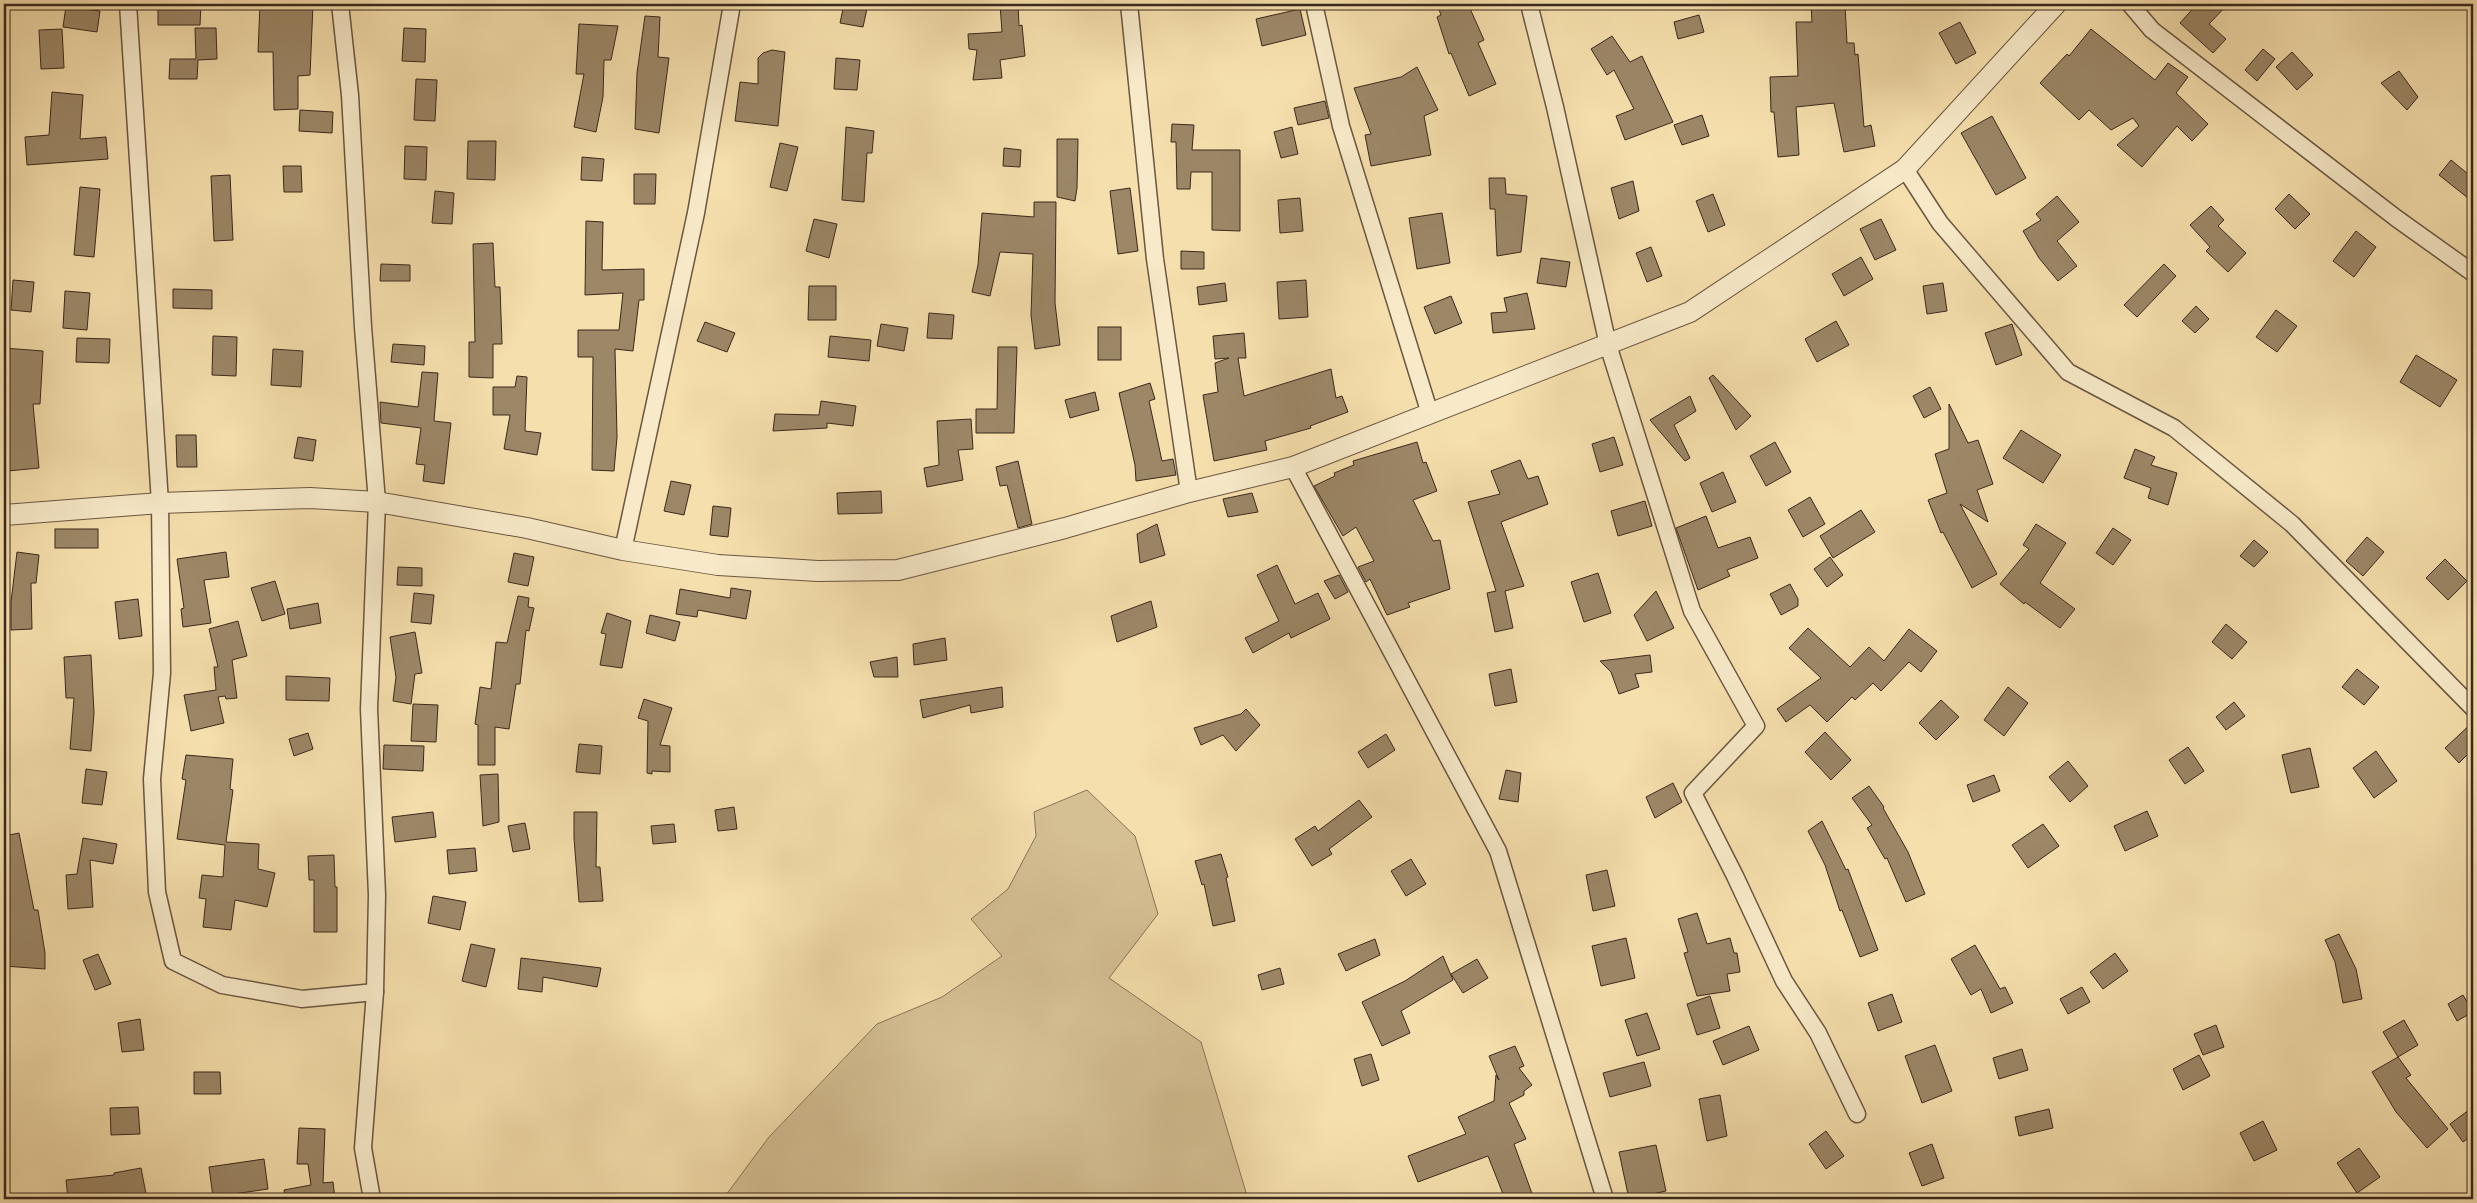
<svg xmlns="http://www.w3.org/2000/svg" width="2477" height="1203" viewBox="0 0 2477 1203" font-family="'Old Standard TT',serif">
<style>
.green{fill:#d5c094;stroke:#887458}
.building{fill:#9c8767;stroke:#3b281d}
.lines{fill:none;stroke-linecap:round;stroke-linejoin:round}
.minor-casing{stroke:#6a5641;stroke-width:19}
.tertiary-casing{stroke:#6a5641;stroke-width:22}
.minor{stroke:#f8eac9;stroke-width:16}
.tertiary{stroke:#f8eac9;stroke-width:20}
</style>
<rect width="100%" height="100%" fill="#f5dfac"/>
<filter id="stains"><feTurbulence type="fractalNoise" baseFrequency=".004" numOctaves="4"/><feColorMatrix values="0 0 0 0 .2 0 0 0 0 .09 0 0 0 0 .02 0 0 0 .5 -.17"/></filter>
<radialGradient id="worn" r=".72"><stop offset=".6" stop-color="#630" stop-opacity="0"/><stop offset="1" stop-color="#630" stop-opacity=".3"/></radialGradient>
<path class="green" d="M1087,790L1135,836L1158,914L1109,978L1201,1042L1248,1199H723L769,1137L877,1024L942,997L1002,956L971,919L1008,889L1036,836L1034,812Z"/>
<g class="building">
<path d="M158,4H201L200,25H158Z"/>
<path d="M260,4H313L310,75L298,76V109L274,110L273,52H258Z"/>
<path d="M844,4H868L863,27L840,23Z"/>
<path d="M1000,4H1018L1019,26L1022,25L1025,56L1000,60L1002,78L973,80L977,50L969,49L968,34L1002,32Z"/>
<path d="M1437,4H1468L1484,40L1478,43L1496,84L1469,96L1451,53L1449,54L1437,17L1441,15Z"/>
<path d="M1811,4H1845L1847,43H1854L1855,55L1858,54L1864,127L1871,125L1875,146L1844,152L1834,103L1796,107L1799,155L1778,157L1774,112H1771L1770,77L1798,76L1796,22H1812Z"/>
<path d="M2197,4H2228L2209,24L2226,39L2213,53L2180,23Z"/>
<path d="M66,6L100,11L97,32L63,27Z"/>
<path d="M1300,9L1306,35L1262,46L1256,19Z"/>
<path d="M1699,15L1704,32L1678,39L1674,22Z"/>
<path d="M645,16L660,17L658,57L669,58L659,133L635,129L637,73Z"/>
<path d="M1960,22L1976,53L1956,64L1939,33Z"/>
<path d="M579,24L618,26L611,60H604L603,97L596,132L574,127L584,74H576Z"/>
<path d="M195,28H216L217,59L198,60L197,79H169L170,59H196Z"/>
<path d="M404,28L426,29L425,62L402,61Z"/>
<path d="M62,29L64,68L41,69L39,30Z"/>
<path d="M2091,29L2155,80L2168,63L2188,77L2176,93L2208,124L2192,141L2177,126L2142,167L2117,145L2139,126L2133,118L2111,130L2089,110L2079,120L2040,83L2067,54L2069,56Z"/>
<path d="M1612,36L1630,62L1642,56L1673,122L1625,140L1616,116L1634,109L1614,70L1607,75L1591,49Z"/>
<path d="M2263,49L2275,59L2257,81L2245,70Z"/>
<path d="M772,50L785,52L778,126L735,121L740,82L758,84V58L763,53Z"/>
<path d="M2292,52L2313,75L2297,90L2276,67Z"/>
<path d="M836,58L860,60L857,90L834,89Z"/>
<path d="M1417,67L1438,110L1424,116L1431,155L1371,166L1365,135L1371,134L1354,88L1401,77Z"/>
<path d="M2399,71L2418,97L2407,110L2381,83Z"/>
<path d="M416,79L437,80L435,121L414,120Z"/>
<path d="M52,92L83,95L80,139L106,137L108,159L27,165L25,137L49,135Z"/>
<path d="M1325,101L1329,118L1298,125L1294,108Z"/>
<path d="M300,110L333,112L332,133L299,131Z"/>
<path d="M1702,115L1709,136L1682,145L1674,125Z"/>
<path d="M1992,116L2026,178L1996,195L1961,133Z"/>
<path d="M1172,124L1194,125L1192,150H1240V231L1212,230V172H1191L1190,189H1177L1176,142H1171Z"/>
<path d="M846,127L874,131L872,153H867L864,202L842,200Z"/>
<path d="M1292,127L1298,154L1281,158L1274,132Z"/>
<path d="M1057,139H1078L1077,188L1075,201L1057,197Z"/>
<path d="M468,141H496L495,180L467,179Z"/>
<path d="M780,143L798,147L787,191L770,187Z"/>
<path d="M405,146L427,147L426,180L404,179Z"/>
<path d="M1004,148L1021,150L1020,167L1003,166Z"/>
<path d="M582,157L604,159L602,181L581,180Z"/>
<path d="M2451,160L2473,178V202L2439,175Z"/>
<path d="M283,166H301L302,192H284Z"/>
<path d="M634,174H656L655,204H634Z"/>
<path d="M230,175L233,240L214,241L211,176Z"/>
<path d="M1489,178H1505L1506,194L1527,196L1521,252L1497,256L1495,209H1490Z"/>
<path d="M1633,181L1639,211L1619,219L1611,188Z"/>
<path d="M80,187L100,189L94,257L74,255Z"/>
<path d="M1130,188L1138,251L1118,254L1110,191Z"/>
<path d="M435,191L454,193L452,224L432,223Z"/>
<path d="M1713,194L1725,225L1708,232L1696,201Z"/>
<path d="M2289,194L2310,214L2295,229L2275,209Z"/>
<path d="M2057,196L2079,222L2057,241L2077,266L2058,281L2039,258L2023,231L2041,220L2036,214Z"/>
<path d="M1300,198L1303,231L1280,233L1278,200Z"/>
<path d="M1034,202H1056L1055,303L1060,345L1035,349L1031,315L1033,254L1000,252L990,296L972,292L978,265L982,213L1034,217Z"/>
<path d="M2211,206L2224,220L2218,226L2246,253L2228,272L2206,251L2210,247L2190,225Z"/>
<path d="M1442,213L1450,263L1417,269L1409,218Z"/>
<path d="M814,219L837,224L829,258L806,251Z"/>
<path d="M1881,219L1896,250L1875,260L1860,229Z"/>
<path d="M586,221L603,222L602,270L644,269V300H639L633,351L615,349L617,437L614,471L592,470L593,357H578V330H619L623,293L585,295Z"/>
<path d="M2356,231L2376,247L2354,277L2333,261Z"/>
<path d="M493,243L495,287H500L502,344H493V378L469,377V342H475L473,244Z"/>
<path d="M1651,247L1662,276L1647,282L1636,253Z"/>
<path d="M1181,251L1204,252V269H1181Z"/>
<path d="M1861,257L1873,279L1844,296L1832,274Z"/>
<path d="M1541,258L1570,262L1566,287L1537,283Z"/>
<path d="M381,264L410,265V281H380Z"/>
<path d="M2164,264L2176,276L2137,317L2124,305Z"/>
<path d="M13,280L34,282L31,312L11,310Z"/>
<path d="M1306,280L1308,317L1279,319L1277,282Z"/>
<path d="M1225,283L1227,301L1199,305L1197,287Z"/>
<path d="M1943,283L1947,311L1927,314L1923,286Z"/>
<path d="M809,286H836V320H808Z"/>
<path d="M173,289L212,290V309L173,308Z"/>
<path d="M65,291L90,293L87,330L63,328Z"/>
<path d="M1527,293L1535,329L1493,333L1491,313L1507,312L1504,298Z"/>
<path d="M1451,296L1462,323L1435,334L1424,307Z"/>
<path d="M2196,306L2209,319L2195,333L2182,321Z"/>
<path d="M2276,310L2297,326L2277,352L2256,337Z"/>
<path d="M929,313L954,315L952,339L927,338Z"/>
<path d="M1836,321L1849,345L1817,362L1805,339Z"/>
<path d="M705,322L735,333L727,352L697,341Z"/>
<path d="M881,324L908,328L904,351L877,346Z"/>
<path d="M2012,324L2022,355L1996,365L1985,333Z"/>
<rect x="1098" y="327" width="23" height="33"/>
<path d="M1244,333L1246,358H1238L1244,396L1331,369L1336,398L1342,396L1348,412L1310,426L1311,428L1265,441L1267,450L1214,461L1203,395L1218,392L1215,363L1229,358L1215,359L1213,336Z"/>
<path d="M213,336L237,337L236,376L212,375Z"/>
<path d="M830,336L871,340L869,361L828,357Z"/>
<path d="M77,338L110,339L109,363L76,362Z"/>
<path d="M393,344L425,346L424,365L391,362Z"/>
<path d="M998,347H1017L1014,433H976V409H997Z"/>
<path d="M4,348L43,351L40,404H33L39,468L8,471L4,422Z"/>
<path d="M273,349L303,351L301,387L271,385Z"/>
<path d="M2416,355L2457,380L2440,407L2400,382Z"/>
<path d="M422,372L438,373L434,421L451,423L444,484L423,481L425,465L416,464L421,428L381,423L380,402L418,407Z"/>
<path d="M1713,375L1751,416L1736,430L1709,378Z"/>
<path d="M517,376L527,377L525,431L541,433L537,455L504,449L510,415H493V387H515Z"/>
<path d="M1150,383L1155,399L1149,401L1162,461L1173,459L1176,475L1136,481L1135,465L1119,393Z"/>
<path d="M1930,387L1941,409L1924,418L1913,396Z"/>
<path d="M1095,392L1099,410L1070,418L1065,400Z"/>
<path d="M1690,396L1696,411L1674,425L1690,458L1685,461L1650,420Z"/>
<path d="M821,401L856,406L853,426L827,423V428L773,431L775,414L819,415Z"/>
<path d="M1949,404L1968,443L1978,440L1993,484L1977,490L1988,522L1960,504L1997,574L1972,588L1943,532L1941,533L1928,500L1947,493L1935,454L1949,449Z"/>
<path d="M971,419L973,449L958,450L963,480L927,487L924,468L939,465L937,421Z"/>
<path d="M2021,430L2061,455L2043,483L2003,458Z"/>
<path d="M176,435H196L197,467H177Z"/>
<path d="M298,437L316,440L313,461L294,458Z"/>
<path d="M1614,437L1623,465L1600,472L1592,444Z"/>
<path d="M1417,442L1423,463L1426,462L1437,491L1413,500L1433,541L1440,540L1450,589L1408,603L1410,607L1387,615L1370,579L1366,582L1358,567L1374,561L1356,527L1343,536L1314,486L1335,476L1334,473L1354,465L1353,461Z"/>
<path d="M1775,442L1791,472L1766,486L1750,456Z"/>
<path d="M2135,449L2155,457L2151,465L2177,473L2168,505L2148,498L2151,488L2124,478Z"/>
<path d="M1520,460L1528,479L1538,476L1548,504L1501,522L1524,586L1505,591L1513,628L1495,632L1487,593L1496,591L1468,502L1500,494L1491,471Z"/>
<path d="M1018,461L1032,524L1018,528L1007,485L1000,486L996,467Z"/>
<path d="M1723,472L1736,502L1712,512L1700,483Z"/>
<path d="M671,481L691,485L684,515L664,511Z"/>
<path d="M881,491L882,513L838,514L837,493Z"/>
<path d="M1252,493L1258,512L1228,517L1223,499Z"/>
<path d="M1810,497L1825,524L1803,537L1788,510Z"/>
<path d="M1645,501L1652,526L1618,536L1611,511Z"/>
<path d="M713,506L731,508L728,537L710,535Z"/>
<path d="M1861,510L1875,532L1833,558L1820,536Z"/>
<path d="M1706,516L1718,548L1750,537L1758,558L1727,570L1730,576L1698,590L1676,528Z"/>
<path d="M1157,524L1165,555L1140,563L1137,534Z"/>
<path d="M2036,524L2066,543L2040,583L2075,609L2060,628L2025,602L2024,604L2000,584L2029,549L2023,545Z"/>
<path d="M2113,528L2131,540L2113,565L2096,553Z"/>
<rect x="55" y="529" width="43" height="19"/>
<path d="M2367,537L2384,552L2363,576L2346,561Z"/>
<path d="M2254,540L2268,552L2254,567L2240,556Z"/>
<path d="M17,552L39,555L36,583H31L32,629L11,630V602Z"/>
<path d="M226,552L229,577L204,580L211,623L183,627L181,609L184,608L177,559Z"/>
<path d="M514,553L534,557L528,586L508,582Z"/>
<path d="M1830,557L1843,575L1827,587L1814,569Z"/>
<path d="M2445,559L2467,581L2448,600L2426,578Z"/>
<path d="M1277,565L1295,604L1318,593L1330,619L1291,638L1289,633L1253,653L1245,638L1279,621L1257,575Z"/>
<path d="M398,567L422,568V586L397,585Z"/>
<path d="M1598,573L1611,613L1584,622L1571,582Z"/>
<path d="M1339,575L1348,592L1335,599L1324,581Z"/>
<path d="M275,581L285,614L262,621L251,588Z"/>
<path d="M1790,584L1798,599V606L1781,615L1770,594Z"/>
<path d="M731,588L751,591L746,619L698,610L697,617L676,614L680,589L730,598Z"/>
<path d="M1656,591L1674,628L1647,641L1634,615Z"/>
<path d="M414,593L434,595L431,624L411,622Z"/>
<path d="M518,596L529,598L528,607L534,608L529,631L526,630L520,684H516L509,729L495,727V765H478V725L475,724L480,687L491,689L496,642L507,643Z"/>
<path d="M138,599L142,636L119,639L115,602Z"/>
<path d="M1151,601L1157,627L1117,642L1111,616Z"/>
<path d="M318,603L321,623L290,629L287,609Z"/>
<path d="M607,613L631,621L622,668L600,665L606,634L601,633Z"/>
<path d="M650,615L680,622L675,641L646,633Z"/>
<path d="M238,621L247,656L232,660L237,698L226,699L225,696L218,697L224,723L191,731L184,695L216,690L214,667H218L209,629Z"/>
<path d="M2226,624L2247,642L2232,659L2212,642Z"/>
<path d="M1808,628L1850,667L1869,647L1884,661L1909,629L1937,651L1921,672L1909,662L1881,691L1873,683L1855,700L1852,697L1827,722L1810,705L1786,722L1777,709L1821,678L1789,648Z"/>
<path d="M415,632L422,673L415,674L411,704L393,701L396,677L390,637Z"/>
<path d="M945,638L947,660L914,665L913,644Z"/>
<path d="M91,655L94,713L91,751L70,749L74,698H66L64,657Z"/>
<path d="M1650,655L1652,672L1635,674L1639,687L1619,694L1611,672L1600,661Z"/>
<path d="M897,657L898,677H874L870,662Z"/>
<path d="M1511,669L1517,702L1495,706L1489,674Z"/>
<path d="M2357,669L2379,687L2364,705L2342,687Z"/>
<path d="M286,676L330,678L329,701L286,700Z"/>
<path d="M1002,687L1003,707L971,713L970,705L923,718L920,700Z"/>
<path d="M2008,687L2028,703L2004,736L1984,720Z"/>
<path d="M644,699L672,708L660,745L670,746V772L652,771V774L647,773L648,721L638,718Z"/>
<path d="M1941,700L1959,717L1936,740L1919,723Z"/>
<path d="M2234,702L2245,716L2226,730L2216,717Z"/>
<path d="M413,704L438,705L436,742L411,741Z"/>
<path d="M1246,709L1260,725L1236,751L1223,735L1201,745L1194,728L1241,714Z"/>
<path d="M2473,722V749L2459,763L2445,748Z"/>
<path d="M1825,732L1851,760L1831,780L1805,752Z"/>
<path d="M308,733L313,749L294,756L289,739Z"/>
<path d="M1386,734L1395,750L1368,768L1358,752Z"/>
<path d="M579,744L602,746L600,774L576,772Z"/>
<path d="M384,745L424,746L423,771L383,769Z"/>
<path d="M2188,747L2204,771L2185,784L2169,760Z"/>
<path d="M2310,748L2319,787L2291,793L2282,755Z"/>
<path d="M2376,751L2397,781L2374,798L2353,768Z"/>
<path d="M186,755L233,759L230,789L233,790L226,842L259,844L258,869L275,873L267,907L235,900L231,930L203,927L206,899L199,898L202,875L223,877L225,845L177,839L186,780L182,779Z"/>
<path d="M2068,761L2088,786L2070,802L2049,777Z"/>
<path d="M86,769L107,772L102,805L82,803Z"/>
<path d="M1506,770L1521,773L1518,802L1499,799Z"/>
<path d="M498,774L499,822L483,826L480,775Z"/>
<path d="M1994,775L2000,791L1973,802L1967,785Z"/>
<path d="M1673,783L1682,802L1655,818L1646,797Z"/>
<path d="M1869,786L1884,807L1883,808L1908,852L1925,894L1906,902L1887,858L1885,859L1867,828L1872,825L1852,798Z"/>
<path d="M1359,800L1372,817L1329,849L1332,854L1312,866L1295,839L1315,826L1318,831Z"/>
<path d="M734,807L737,829L718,831L715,810Z"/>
<path d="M2147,811L2158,836L2125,851L2114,826Z"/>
<path d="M433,812L436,837L395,842L392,817Z"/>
<path d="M574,812H597L596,867H600L603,901L579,902L574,838Z"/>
<path d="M1822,821L1846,870L1848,869L1878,950L1860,957L1842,910L1840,911L1825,865L1808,831Z"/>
<path d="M525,823L530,849L513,852L508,826Z"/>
<path d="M674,824L676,842L653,844L651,826Z"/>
<path d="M2043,824L2059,846L2028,868L2012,845Z"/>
<path d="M19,833L34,910H38L45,953V969L4,966V904L8,903L4,881V836Z"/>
<path d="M83,838L117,844L113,864L90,860L93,907L68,909L66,875L77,874Z"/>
<path d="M475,848L477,871L449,874L447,850Z"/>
<path d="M1221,854L1228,877L1226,878L1235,921L1213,926L1204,884L1202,885L1195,861Z"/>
<path d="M334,855L335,887H337V932H314V880H309L308,856Z"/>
<path d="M1411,859L1426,884L1406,896L1391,871Z"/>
<path d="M1607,870L1615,906L1593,911L1586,875Z"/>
<path d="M433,896L466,902L460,930L428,923Z"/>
<path d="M1697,913L1707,944L1730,938L1734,953H1737L1740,972L1727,974L1730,991L1697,996L1684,953L1688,952L1678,919Z"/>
<path d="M2339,934L2356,969L2362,999L2343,1003L2335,962L2325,940Z"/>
<path d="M1626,938L1635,978L1601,986L1592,946Z"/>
<path d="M1375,939L1380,955L1346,971L1338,954Z"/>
<path d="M471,944L495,949L486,987L462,981Z"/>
<path d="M1975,945L2000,989L2005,987L2013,1003L1991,1013L1981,989L1971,995L1951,959Z"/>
<path d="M2115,953L2128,971L2103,989L2090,972Z"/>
<path d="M98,954L111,984L95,990L83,960Z"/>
<path d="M1443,956L1453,980L1401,1011L1410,1033L1382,1046L1362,1002L1405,981Z"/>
<path d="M521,958L601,968L597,987L543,977L542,992L518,989Z"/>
<path d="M1477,959L1488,978L1463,993L1451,974Z"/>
<path d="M1280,968L1284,984L1262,990L1258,975Z"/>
<path d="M2082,987L2090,1002L2068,1014L2060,999Z"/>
<path d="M1892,994L1902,1022L1878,1031L1868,1003Z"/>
<path d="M2463,995L2473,1012L2457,1021L2448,1004Z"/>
<path d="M1710,996L1720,1028L1697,1035L1687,1004Z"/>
<path d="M1647,1013L1660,1049L1637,1056L1625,1020Z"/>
<path d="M140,1019L144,1050L122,1052L118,1023Z"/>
<path d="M2404,1020L2418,1045L2398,1057L2383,1032Z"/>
<path d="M2216,1025L2224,1047L2203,1055L2194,1034Z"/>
<path d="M1749,1026L1759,1050L1723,1065L1713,1041Z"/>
<path d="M1935,1045L1952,1091L1922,1103L1905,1056Z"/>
<path d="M1515,1046L1524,1066L1519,1068L1532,1085L1524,1091V1095L1509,1103L1526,1139L1514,1144L1534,1199H1505L1488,1156L1418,1182L1408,1156L1466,1134L1458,1117L1494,1101L1496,1075L1499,1080L1489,1056Z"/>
<path d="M2022,1049L2028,1070L1999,1079L1993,1058Z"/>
<path d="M1371,1054L1379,1080L1362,1086L1354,1059Z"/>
<path d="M2199,1055L2210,1076L2183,1090L2173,1069Z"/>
<path d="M2398,1057L2411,1075L2406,1078L2448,1129L2427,1148L2396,1112L2372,1072Z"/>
<path d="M1644,1062L1651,1086L1610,1097L1603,1073Z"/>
<path d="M194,1072H220L221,1094H194Z"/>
<path d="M1720,1095L1727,1136L1707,1141L1699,1099Z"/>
<path d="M138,1107L140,1134L111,1135L110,1108Z"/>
<path d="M2473,1107V1135L2463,1142L2450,1124Z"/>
<path d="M2049,1109L2053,1128L2019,1136L2015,1117Z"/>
<path d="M2263,1121L2277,1150L2254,1161L2240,1133Z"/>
<path d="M299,1128L325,1129L323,1183L333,1182L335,1199H285L284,1190L311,1185L308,1164H297Z"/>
<path d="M1826,1131L1844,1156L1826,1169L1809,1144Z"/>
<path d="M1932,1144L1944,1178L1922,1186L1909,1153Z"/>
<path d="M1656,1145L1666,1191L1629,1199L1619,1152Z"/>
<path d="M2359,1148L2380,1177L2357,1193L2337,1163Z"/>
<path d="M264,1159L268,1189L213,1197L209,1167Z"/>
<path d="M141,1168L147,1199H68L66,1180L114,1175V1173Z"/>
</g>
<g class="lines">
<defs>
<g id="minor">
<path d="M128,4L160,503L162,673L152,779L157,892L173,961L222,985L302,999L375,992"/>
<path d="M340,4L350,95L363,327L377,502L369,709L377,895L375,992L363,1148L372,1199"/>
<path d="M1129,4L1155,259L1189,492"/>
<path d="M1314,4L1341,126L1430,414"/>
<path d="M1529,4L1555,107L1608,345L1692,611L1756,726L1693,793L1735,876L1784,981L1818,1033L1857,1114"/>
<path d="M2130,4L2152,30L2396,218L2473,273"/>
<path d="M1905,169L1940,223L2068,372L2174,428L2292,524L2473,708"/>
<path d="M1293,467L1498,851L1605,1199"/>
<path d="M623,550L696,213L732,4"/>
</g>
<path id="tertiary" d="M4,515L160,503L310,498L377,502L527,528L623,550L718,565L818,571L898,570L1065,528L1189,492L1293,467L1690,312L1905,169L2056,4"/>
</defs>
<use href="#minor" class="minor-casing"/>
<use href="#tertiary" class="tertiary-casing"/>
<use href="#minor" class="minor"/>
<use href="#tertiary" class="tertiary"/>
</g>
<rect width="2477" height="1203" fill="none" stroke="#f5dfac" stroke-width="20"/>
<rect x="5" y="5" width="2467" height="1193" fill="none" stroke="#3b281d" stroke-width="2.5"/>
<rect x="10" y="10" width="2457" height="1183" fill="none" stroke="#3b281d"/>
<rect width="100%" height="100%" filter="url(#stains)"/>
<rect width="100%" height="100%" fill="url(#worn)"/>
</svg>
